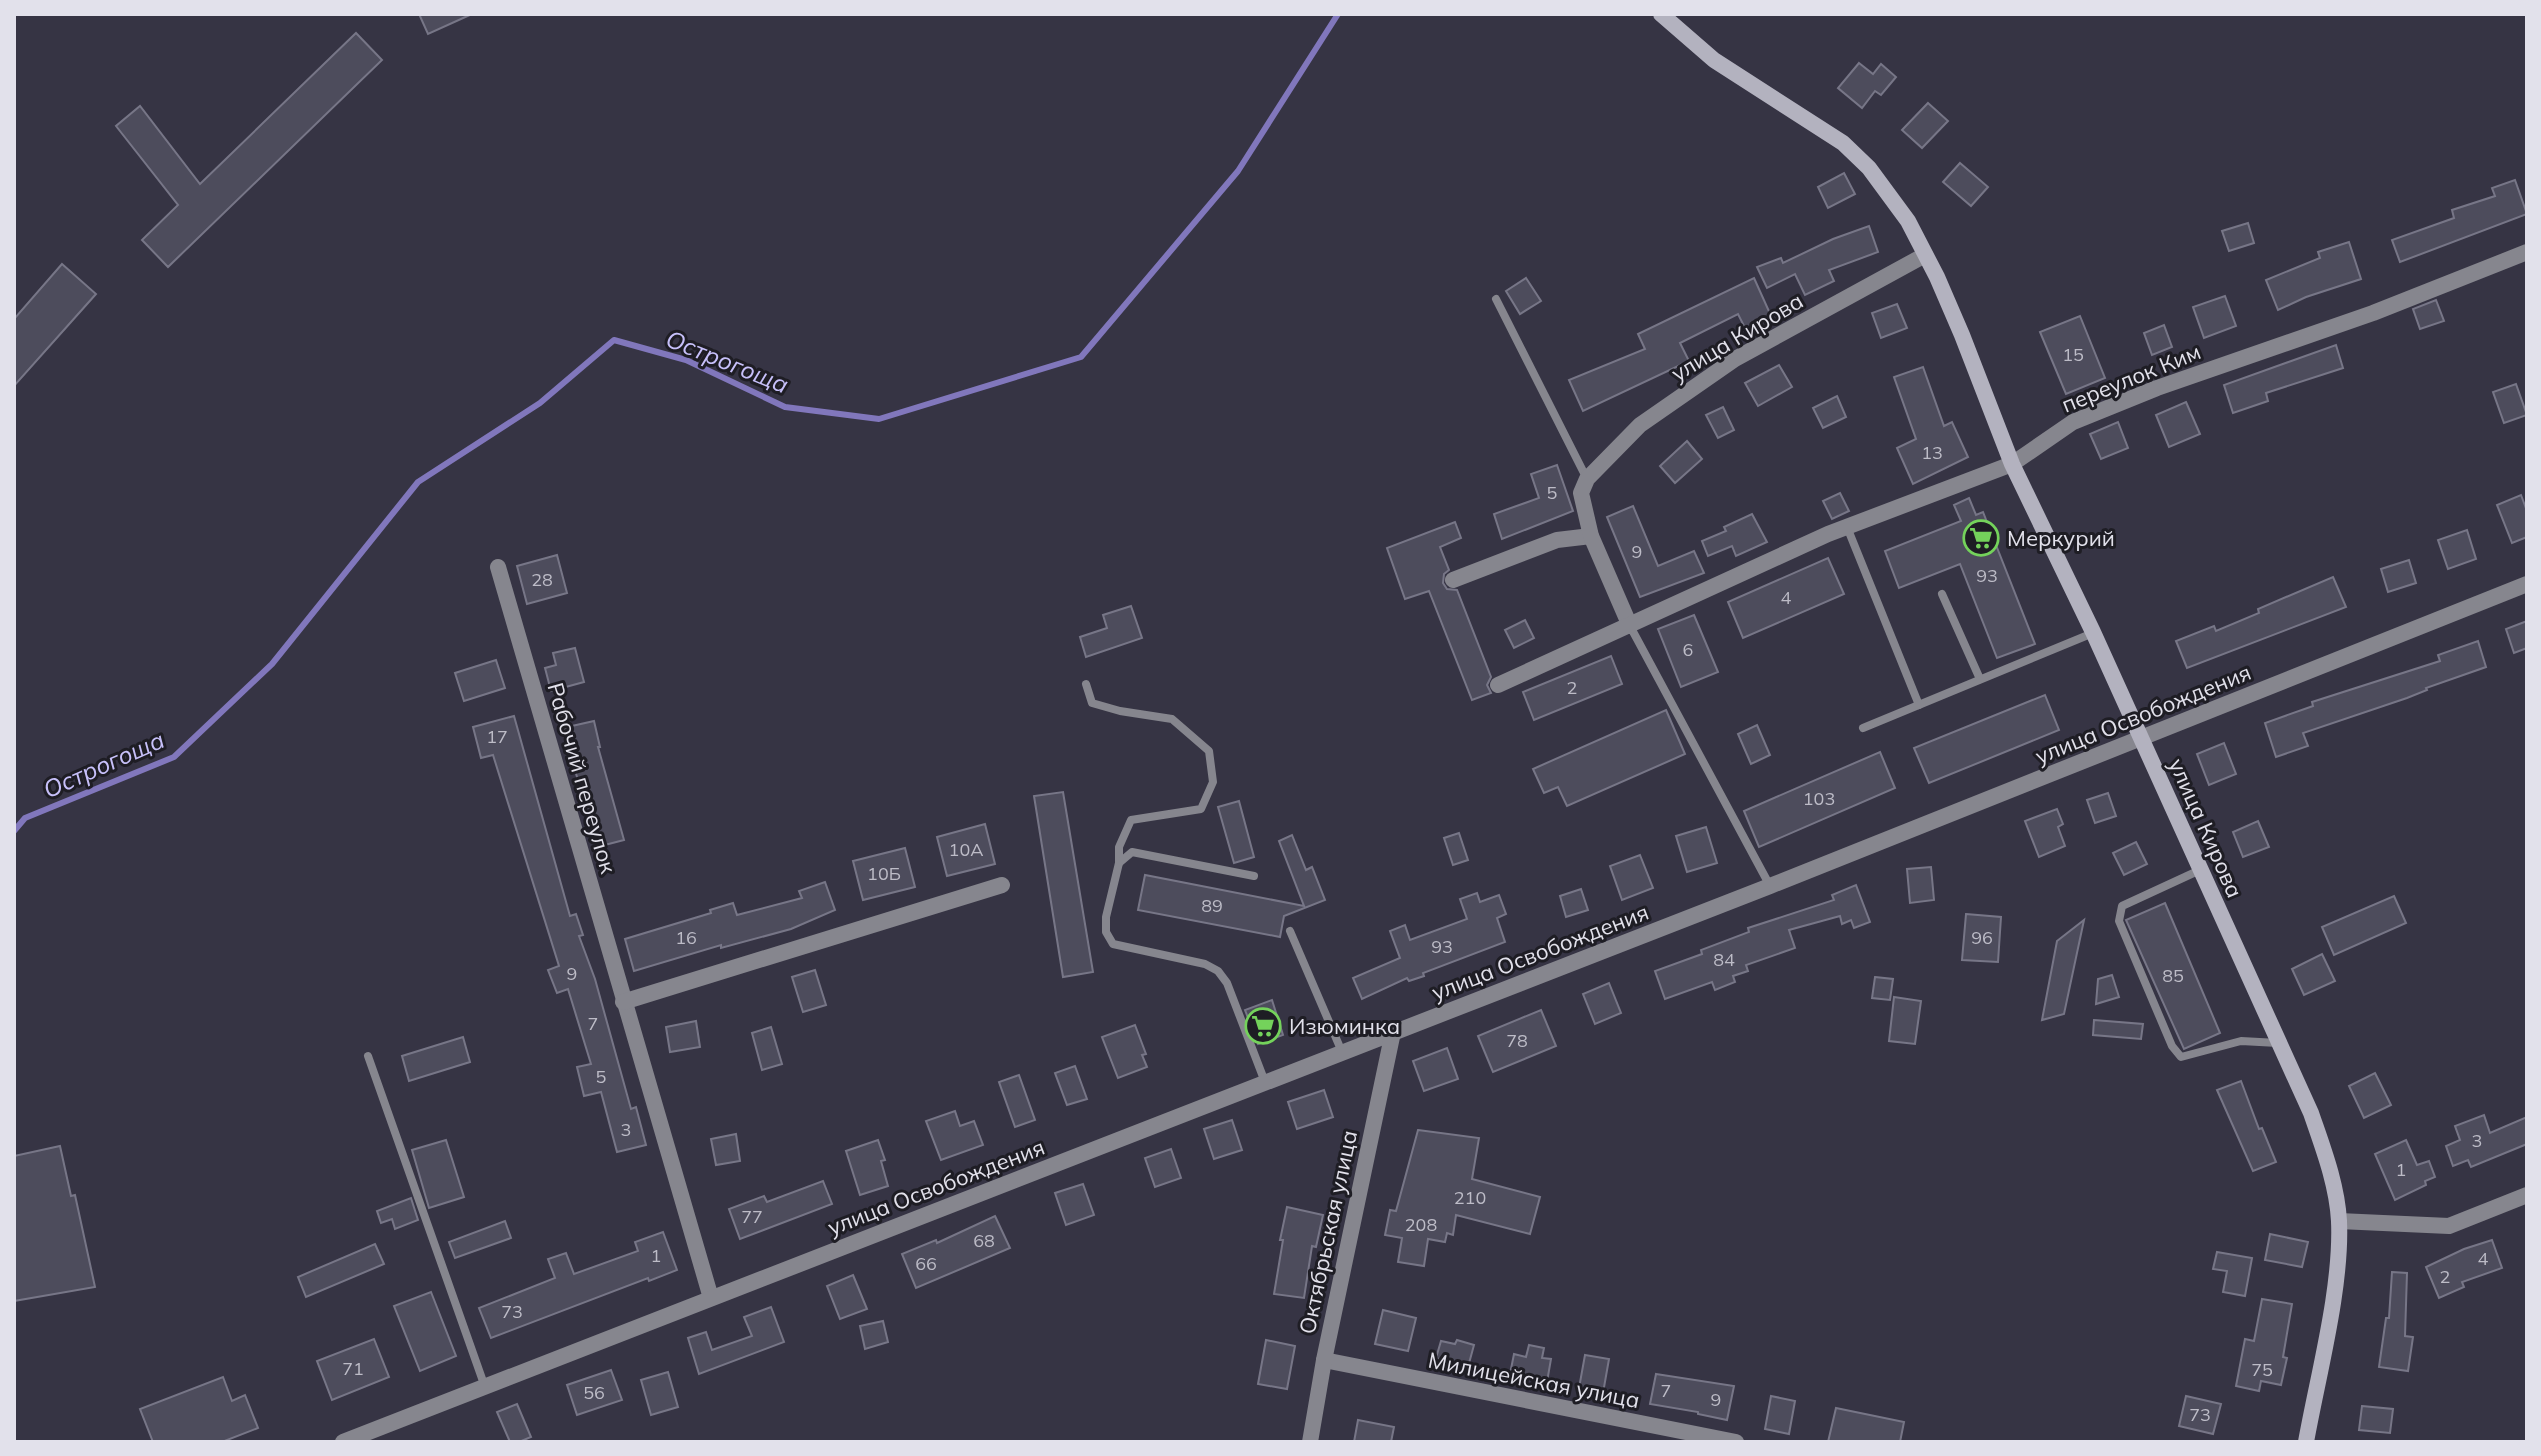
<svg xmlns="http://www.w3.org/2000/svg" width="2541" height="1456" viewBox="0 0 2541 1456" font-family="Mulish,sans-serif">
<style>
.lines{fill:none;stroke-linecap:round;stroke-linejoin:round}
.stream{stroke:#8177bc;stroke-width:6}
.building{fill:#4d4c5c;stroke:#777687;stroke-width:2}
.service{stroke:#86868e;stroke-width:8}
.minor{stroke:#86868e;stroke-width:16}
.secondary{stroke:#b3b2bf;stroke-width:16}
.labels{text-anchor:middle;stroke-width:6;stroke-linejoin:round;paint-order:stroke}
.number-label{font-size:18px;fill:#bdbcc7}
.street-label{font-size:22px;fill:#e2e1eb;stroke:#1e1d24}
.poi-label{font-size:22px;fill:#e2e1eb;stroke:#1e1d24;text-anchor:start}
.water-label{font-size:24px;font-style:italic;fill:#c7c0fa;stroke:#1e1d24}
</style>
<rect width="100%" height="100%" fill="#363444"/>
<g class="lines">
<path class="stream" d="M14,831L25,818L174,757L272,664L418,482L540,403L614,340L686,360L785,407L879,419L1081,357L1238,171L1338,14"/>
</g>
<g class="building">
<path d="M419,14H472L428,34Z"/>
<path d="M356,33L382,60L168,267L142,240L178,205L116,126L140,106L200,184Z"/>
<path d="M1859,63L1873,74L1881,64L1896,77L1881,95L1875,91L1862,108L1838,88Z"/>
<path d="M1928,103L1948,121L1922,148L1902,130Z"/>
<path d="M1960,163L1988,187L1971,206L1943,182Z"/>
<path d="M1844,173L1855,194L1828,208L1818,187Z"/>
<path d="M2515,180L2527,214L2400,262L2392,240L2454,218L2452,210L2495,196L2492,188Z"/>
<path d="M2248,223L2254,243L2229,251L2222,231Z"/>
<path d="M1869,226L1878,252L1829,270L1834,281L1805,295L1795,274L1767,288L1757,267L1781,258L1783,263L1833,239Z"/>
<path d="M2349,242L2361,279L2306,297L2278,310L2266,280L2320,258L2318,252Z"/>
<path d="M62,264L96,294L14,386V319Z"/>
<path d="M1526,278L1541,301L1520,314L1506,291Z"/>
<path d="M1754,278L1772,318L1746,330L1738,314L1680,343L1689,361L1583,411L1569,380L1645,349L1638,334Z"/>
<path d="M2225,296L2236,326L2204,338L2193,307Z"/>
<path d="M2436,300L2444,321L2420,329L2413,309Z"/>
<path d="M1897,304L1907,328L1881,338L1872,313Z"/>
<path d="M2080,316L2105,378L2066,394L2040,332Z"/>
<path d="M2164,325L2172,347L2152,355L2144,333Z"/>
<path d="M2336,345L2343,368L2266,393L2268,401L2233,413L2224,385Z"/>
<path d="M1779,365L1792,387L1758,406L1745,383Z"/>
<path d="M1923,367L1944,426L1952,422L1968,457L1913,484L1897,448L1916,439L1894,377Z"/>
<path d="M2516,384L2527,415L2504,423L2493,392Z"/>
<path d="M1837,396L1846,417L1823,428L1813,408Z"/>
<path d="M2186,402L2200,434L2169,447L2156,415Z"/>
<path d="M1723,407L1734,430L1718,438L1706,415Z"/>
<path d="M2118,422L2128,448L2101,459L2090,434Z"/>
<path d="M1687,441L1702,459L1675,483L1660,466Z"/>
<path d="M1557,465L1573,511L1502,539L1494,514L1539,498L1531,474Z"/>
<path d="M1840,493L1849,511L1832,519L1823,501Z"/>
<path d="M2521,495L2527,511V537L2512,543L2497,505Z"/>
<path d="M1969,498L1976,515L1983,512L2035,644L1997,658L1960,564L1899,588L1885,551L1961,521L1954,505Z"/>
<path d="M1633,506L1658,566L1694,551L1704,573L1640,597L1607,517Z"/>
<path d="M1752,514L1767,542L1736,556L1732,546L1708,556L1702,541L1726,531L1724,527Z"/>
<path d="M1455,522L1461,538L1440,547L1449,570L1444,574L1443,583L1447,589L1457,590L1491,677L1487,685L1491,693L1472,700L1429,591L1405,599L1387,548Z"/>
<path d="M2467,530L2476,559L2448,569L2438,540Z"/>
<path d="M557,555L567,593L527,604L517,566Z"/>
<path d="M1828,558L1844,594L1743,638L1728,602Z"/>
<path d="M2409,560L2416,583L2388,592L2381,569Z"/>
<path d="M2333,577L2346,607L2187,668L2176,641L2214,626L2216,631L2259,613L2258,609Z"/>
<path d="M1131,606L1142,638L1086,657L1080,637L1107,628L1103,615Z"/>
<path d="M1694,615L1718,672L1681,687L1658,629Z"/>
<path d="M1525,620L1534,638L1514,648L1505,630Z"/>
<path d="M2527,621V648L2514,653L2506,629Z"/>
<path d="M2478,641L2486,667L2426,688L2427,690L2407,698L2303,733L2308,746L2276,757L2265,723L2313,706L2312,702L2440,661L2438,655Z"/>
<path d="M575,648L584,682L551,691L545,668L556,665L553,653Z"/>
<path d="M1611,656L1622,684L1534,720L1523,692Z"/>
<path d="M496,660L505,688L464,701L455,673Z"/>
<path d="M2045,695L2059,730L1929,783L1914,748Z"/>
<path d="M1666,710L1685,754L1567,806L1558,787L1544,793L1533,769Z"/>
<path d="M514,716L570,916L576,914L583,935L579,936L595,979L631,1109L636,1107L646,1145L617,1152L601,1092L584,1096L577,1067L591,1064L568,989L557,993L548,970L559,966L493,755L481,758L473,727Z"/>
<path d="M594,721L600,747H598L624,840L597,847L563,728Z"/>
<path d="M1757,725L1770,755L1751,764L1738,734Z"/>
<path d="M2224,743L2236,774L2209,785L2197,754Z"/>
<path d="M1880,752L1895,788L1759,847L1744,811Z"/>
<path d="M1063,792L1093,972L1063,977L1034,796Z"/>
<path d="M2108,793L2116,816L2095,823L2087,800Z"/>
<path d="M1239,801L1254,857L1234,863L1218,807Z"/>
<path d="M2057,809L2063,824L2058,827L2065,846L2039,857L2025,821Z"/>
<path d="M2258,821L2269,847L2243,857L2233,832Z"/>
<path d="M985,824L995,864L947,876L937,837Z"/>
<path d="M1706,827L1717,863L1687,872L1676,836Z"/>
<path d="M1459,833L1468,860L1453,865L1444,838Z"/>
<path d="M1292,835L1306,870L1312,867L1325,900L1284,916L1280,937L1138,910L1145,875L1304,906L1279,841Z"/>
<path d="M2136,842L2147,864L2124,875L2113,853Z"/>
<path d="M905,848L915,887L863,900L853,861Z"/>
<path d="M1640,855L1653,888L1622,900L1610,866Z"/>
<path d="M1931,867L1934,900L1910,903L1907,869Z"/>
<path d="M825,882L835,910L791,929L721,948V945L634,971L625,939L711,913L710,910L733,903L737,915L802,898L799,891Z"/>
<path d="M1856,885L1870,922L1854,928L1851,920L1842,924L1840,916L1789,930L1795,948L1746,965L1748,971L1733,976L1735,982L1715,990L1712,982L1665,999L1655,971L1702,954L1701,950L1749,932L1748,928L1834,900L1832,895Z"/>
<path d="M1581,889L1588,910L1566,917L1560,896Z"/>
<path d="M1477,893L1480,902L1499,895L1506,914L1497,918L1505,942L1423,973L1424,976L1409,981L1407,978L1362,999L1353,978L1400,958L1390,931L1405,925L1410,940L1467,919L1460,899Z"/>
<path d="M2394,896L2406,923L2334,955L2322,927Z"/>
<path d="M2165,903L2220,1033L2184,1049L2126,920Z"/>
<path d="M1966,914L2001,917L1998,962L1962,960Z"/>
<path d="M2084,920L2064,1014L2042,1020L2057,941Z"/>
<path d="M2322,954L2335,981L2304,995L2292,969Z"/>
<path d="M815,970L826,1005L803,1012L792,977Z"/>
<path d="M2112,975L2119,997L2096,1004L2098,979Z"/>
<path d="M1875,977L1893,979L1890,1000L1872,998Z"/>
<path d="M1609,983L1621,1013L1595,1024L1583,994Z"/>
<path d="M1894,997L1921,1001L1915,1044L1889,1041Z"/>
<path d="M1272,1000L1283,1035L1258,1044L1245,1010Z"/>
<path d="M1541,1010L1556,1046L1493,1072L1478,1036Z"/>
<path d="M2094,1020L2143,1024L2141,1039L2093,1035Z"/>
<path d="M696,1021L700,1047L670,1052L666,1027Z"/>
<path d="M1135,1025L1146,1054L1142,1055L1147,1067L1118,1078L1102,1037Z"/>
<path d="M771,1027L782,1064L762,1070L752,1033Z"/>
<path d="M463,1037L470,1062L409,1081L402,1056Z"/>
<path d="M1447,1048L1458,1079L1424,1091L1413,1061Z"/>
<path d="M1075,1066L1087,1099L1067,1105L1055,1073Z"/>
<path d="M2375,1073L2391,1105L2364,1118L2349,1086Z"/>
<path d="M1019,1075L1035,1120L1015,1127L999,1082Z"/>
<path d="M2241,1081L2259,1129L2262,1128L2276,1162L2253,1171L2217,1090Z"/>
<path d="M1324,1090L1333,1117L1297,1129L1288,1102Z"/>
<path d="M955,1111L960,1126L974,1121L983,1145L941,1160L926,1121Z"/>
<path d="M2484,1115L2490,1133L2527,1117V1144L2471,1167L2468,1160L2453,1166L2446,1146L2460,1140L2455,1126Z"/>
<path d="M1232,1120L1242,1150L1214,1159L1204,1129Z"/>
<path d="M1418,1130L1479,1138L1472,1179L1540,1197L1530,1234L1456,1215L1453,1235L1447,1233L1445,1242L1428,1239L1424,1266L1398,1262L1402,1238L1385,1235L1390,1210L1396,1211Z"/>
<path d="M736,1134L740,1161L716,1165L711,1139Z"/>
<path d="M446,1140L464,1197L429,1208L412,1150Z"/>
<path d="M878,1140L885,1160L881,1161L888,1186L860,1195L846,1151Z"/>
<path d="M2406,1140L2417,1165L2429,1161L2435,1177L2425,1181L2426,1185L2395,1200L2375,1154Z"/>
<path d="M60,1146L71,1196L75,1195L95,1287L14,1301V1156Z"/>
<path d="M1171,1149L1181,1178L1155,1187L1145,1158Z"/>
<path d="M823,1181L832,1204L740,1239L729,1209L764,1196L767,1202Z"/>
<path d="M1083,1184L1094,1215L1066,1225L1055,1193Z"/>
<path d="M411,1198L418,1220L395,1229L392,1219L381,1223L377,1211Z"/>
<path d="M1287,1207L1323,1215L1316,1247L1312,1246L1304,1298L1274,1294L1283,1240H1280Z"/>
<path d="M995,1216L1010,1248L916,1288L902,1254L936,1240L937,1243Z"/>
<path d="M505,1221L511,1238L455,1258L449,1242Z"/>
<path d="M663,1232L677,1270L649,1281L648,1278L491,1338L479,1308L555,1278L548,1259L566,1253L574,1274L638,1251L635,1242Z"/>
<path d="M2270,1234L2308,1242L2302,1267L2265,1260Z"/>
<path d="M2492,1240L2502,1268L2462,1282L2464,1287L2439,1298L2426,1267L2464,1249Z"/>
<path d="M375,1244L384,1264L306,1297L298,1277Z"/>
<path d="M2217,1252L2252,1258L2245,1296L2223,1292L2227,1271L2213,1269Z"/>
<path d="M2392,1272L2407,1273L2405,1336L2413,1337L2408,1371L2379,1367L2386,1318H2389Z"/>
<path d="M853,1275L867,1309L840,1319L827,1286Z"/>
<path d="M431,1292L456,1356L420,1371L394,1306Z"/>
<path d="M2262,1299L2292,1304L2283,1357L2287,1358L2281,1385L2261,1381L2259,1391L2236,1386L2245,1339L2254,1341Z"/>
<path d="M771,1307L784,1342L699,1374L688,1338L706,1332L712,1350L752,1336L744,1317Z"/>
<path d="M1383,1310L1416,1318L1408,1351L1375,1344Z"/>
<path d="M883,1321L888,1342L865,1349L860,1326Z"/>
<path d="M374,1339L389,1377L332,1400L317,1361Z"/>
<path d="M1266,1340L1295,1346L1287,1389L1258,1384Z"/>
<path d="M1457,1340L1474,1345L1468,1367L1436,1358L1441,1341L1455,1344Z"/>
<path d="M1529,1345L1544,1348L1542,1358L1551,1359L1547,1382L1510,1374L1514,1354L1526,1357Z"/>
<path d="M1585,1355L1609,1359L1603,1393L1579,1388Z"/>
<path d="M611,1370L622,1400L577,1415L567,1385Z"/>
<path d="M668,1372L678,1407L651,1415L641,1380Z"/>
<path d="M1656,1374L1734,1386L1727,1420L1698,1414V1412L1650,1404Z"/>
<path d="M223,1377L232,1401L245,1395L258,1428L222,1442H153L140,1409Z"/>
<path d="M1771,1396L1795,1401L1789,1434L1765,1429Z"/>
<path d="M2186,1396L2221,1404L2213,1434L2179,1426Z"/>
<path d="M517,1404L531,1437L519,1442H510L497,1412Z"/>
<path d="M2362,1406L2393,1409L2390,1433L2359,1430Z"/>
<path d="M1836,1408L1904,1422L1900,1442H1828Z"/>
<path d="M1358,1420L1394,1427L1391,1442H1354Z"/>
</g>
<g class="lines">
<g class="service">
<path d="M1496,299L1587,479"/>
<path d="M1847,527L1919,705"/>
<path d="M1942,594L1980,679"/>
<path d="M1630,626L1770,886"/>
<path d="M1086,684L1092,703L1120,711L1172,719L1209,751L1213,782L1201,809L1131,820L1119,847V863"/>
<path d="M1863,728L2093,633"/>
<path d="M2200,870L2122,906L2119,921L2172,1046L2181,1057L2241,1041L2278,1043"/>
<path d="M1254,876L1132,852L1119,863L1106,917V932L1113,944L1205,964L1218,971L1227,983L1265,1082"/>
<path d="M1290,931L1342,1052"/>
<path d="M368,1056L485,1387"/>
</g>
<g class="minor">
<path d="M498,567L711,1298"/>
<path d="M1453,580L1557,540L1591,536"/>
<path d="M1630,626L1591,536L1581,493L1587,479L1640,425L1735,359L1925,255"/>
<path d="M1498,685L1828,534L2012,464L2073,422L2157,388L2373,313L2527,252"/>
<path d="M623,1002L1002,885"/>
<path d="M2339,1221L2449,1226L2527,1195"/>
<path d="M1324,1360L1736,1442"/>
<path d="M343,1442L1770,886L2527,584"/>
<path d="M1310,1442L1324,1360L1393,1032"/>
</g>
<path class="secondary" d="M1661,14L1714,60L1843,143L1869,168L1908,221L1937,277L1962,335L2012,464L2093,632L2311,1113C2323,1148 2337,1184 2339,1221C2342,1288 2318,1375 2306,1442"/>
</g>
<defs>
<symbol id="supermarket-ring" viewBox="-11 -11 22 22"><circle r="9.5" fill="#1e1d24" stroke="#74d25b" stroke-width="1.5"/><path d="M-6-5.5h2.5l.6 2H6L4.5 2H-2.5L-4.4-4H-6ZM-1.5 3.2a1.3 1.3 0 1 0 .1 0ZM3 3.2a1.3 1.3 0 1 0 .1 0Z" fill="#74d25b"/></symbol>
</defs>
<g fill-rule="evenodd">
<use href="#supermarket-ring" x="1961" y="518" width="40" height="40"/>
<use href="#supermarket-ring" x="1243" y="1006" width="40" height="40"/>
</g>
<g class="labels">
<g class="number-label">
<text x="2073" y="361">15</text>
<text x="1932" y="459">13</text>
<text x="1552" y="499">5</text>
<text x="1637" y="558">9</text>
<text x="1987" y="582">93</text>
<text x="542" y="586">28</text>
<text x="1786" y="604">4</text>
<text x="1688" y="656">6</text>
<text x="1572" y="694">2</text>
<text x="497" y="743">17</text>
<text x="1819" y="805">103</text>
<text x="966" y="856">10А</text>
<text x="884" y="880">10Б</text>
<text x="1212" y="912">89</text>
<text x="686" y="944">16</text>
<text x="1982" y="944">96</text>
<text x="1442" y="953">93</text>
<text x="1724" y="966">84</text>
<text x="572" y="980">9</text>
<text x="2173" y="982">85</text>
<text x="593" y="1030">7</text>
<text x="1517" y="1047">78</text>
<text x="601" y="1083">5</text>
<text x="626" y="1136">3</text>
<text x="2477" y="1147">3</text>
<text x="2401" y="1176">1</text>
<text x="1470" y="1204">210</text>
<text x="752" y="1223">77</text>
<text x="1421" y="1231">208</text>
<text x="984" y="1247">68</text>
<text x="656" y="1262">1</text>
<text x="2483" y="1265">4</text>
<text x="926" y="1270">66</text>
<text x="2445" y="1283">2</text>
<text x="512" y="1318">73</text>
<text x="353" y="1375">71</text>
<text x="2262" y="1376">75</text>
<text x="1666" y="1397">7</text>
<text x="594" y="1399">56</text>
<text x="1716" y="1406">9</text>
<text x="2200" y="1421">73</text>
</g>
<g class="street-label">
<text transform="translate(1737 337) rotate(-31)" y="8">улица Кирова</text>
<text transform="translate(2131 378) rotate(-22)" y="8">переулок Ким</text>
<text transform="translate(2143 714) rotate(-22)" y="8">улица Освобождения</text>
<text transform="translate(582 778) rotate(74)" y="8">Рабочий переулок</text>
<text transform="translate(2206 828) rotate(66)" y="8">улица Кирова</text>
<text transform="translate(1540 952) rotate(-21)" y="8">улица Освобождения</text>
<text transform="translate(936 1187) rotate(-21)" y="8">улица Освобождения</text>
<text transform="translate(1328 1232) rotate(-78)" y="8">Октябрьская улица</text>
<text transform="translate(1534 1380) rotate(11)" y="8">Милицейская улица</text>
</g>
<g class="poi-label">
<text x="2007" y="546">Меркурий</text>
<text x="1289" y="1034">Изюминка</text>
</g>
<g class="water-label">
<text transform="translate(727 362) rotate(22)" y="8">Острогоща</text>
<text transform="translate(104 765) rotate(-24)" y="8">Острогоща</text>
</g>
</g>
<rect width="2541" height="1456" fill="none" stroke="#e2e1eb" stroke-width="32"/>
</svg>
